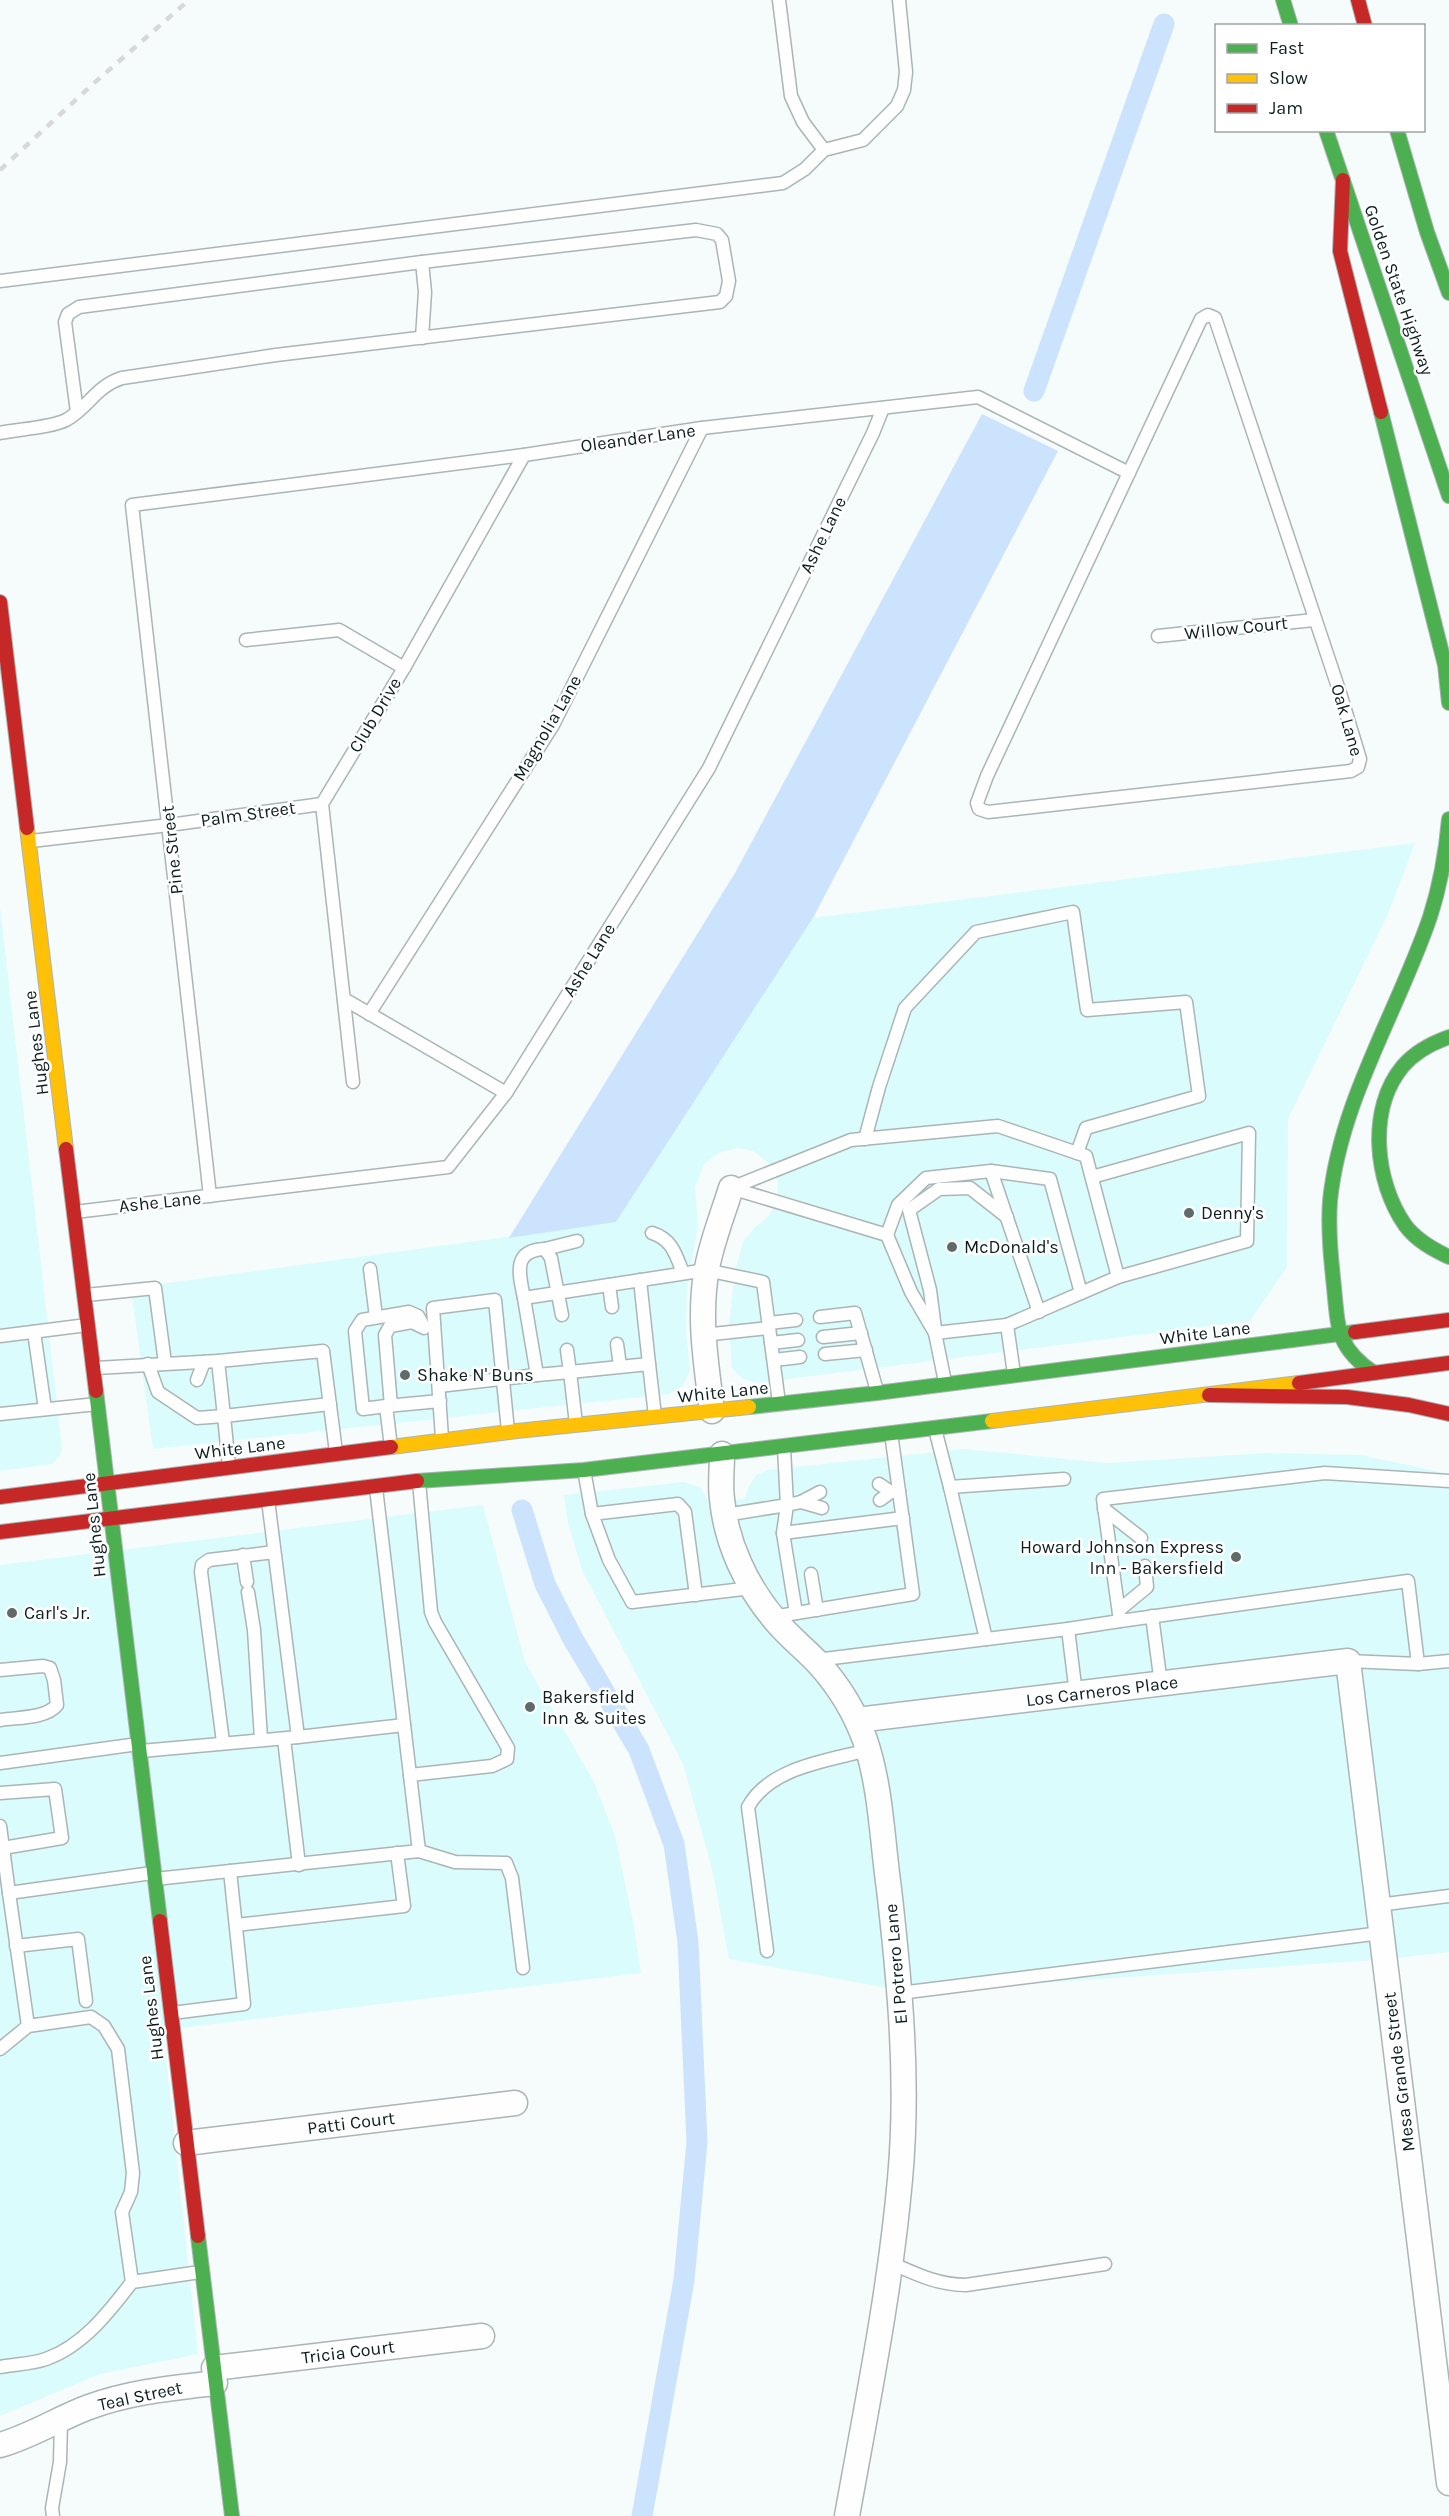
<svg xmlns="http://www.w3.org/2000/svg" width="1449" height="2516" viewBox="0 0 1449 2516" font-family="Karla,sans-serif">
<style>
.built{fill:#dbfcfc}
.water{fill:#cbe3fd}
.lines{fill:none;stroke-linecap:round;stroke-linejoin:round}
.canal{stroke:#cbe3fd;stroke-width:21}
.lane-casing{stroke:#abb5b5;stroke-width:15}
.street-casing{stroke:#abb5b5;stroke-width:27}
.fast-casing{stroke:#abb5b5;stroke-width:16}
.slow-casing{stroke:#abb5b5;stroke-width:16}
.jam-casing{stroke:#abb5b5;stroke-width:16}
.lane{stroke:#fefefe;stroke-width:12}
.street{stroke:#fefefe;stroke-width:24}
.fast{stroke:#4caf50;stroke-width:14}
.slow{stroke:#ffc107;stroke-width:14}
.jam{stroke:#c62828;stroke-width:14}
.rail{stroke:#d7d9d9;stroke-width:4.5;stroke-dasharray:8 8;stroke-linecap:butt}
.poi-dot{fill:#5f6b6b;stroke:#fff;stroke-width:2}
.labels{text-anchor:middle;stroke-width:5;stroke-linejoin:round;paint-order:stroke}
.street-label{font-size:18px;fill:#0d1e1e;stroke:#fff}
.poi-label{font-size:18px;fill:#0d1e1e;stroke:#fff;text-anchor:start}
</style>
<rect width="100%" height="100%" fill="#f6fbfb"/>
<g class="built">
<path d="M1415,843L1388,914L1288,1119L1287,1267L1250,1321L757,1383L743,1379L732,1368L729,1325L735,1271L743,1242L754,1228L767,1218L776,1205L778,1182L769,1163L753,1151L738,1148L719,1153L704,1164L695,1187L698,1226L687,1289L686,1330L690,1370L683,1386L669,1394L153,1449L131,1288L616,1222L813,918Z"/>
<path d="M0,907L62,1448L60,1455L52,1464L0,1471Z"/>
<path d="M963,1449L1107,1463L1267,1453L1361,1455L1449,1474V1952L1388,1959L909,1992L729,1959L713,1873L683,1764L582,1570L568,1523L564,1495L684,1482L700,1487L709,1502L745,1499L749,1486L756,1475L768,1470Z"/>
<path d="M483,1505L525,1662L594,1782L615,1836L633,1921L641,1973L163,2030L198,2354L100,2374L0,2416V1565Z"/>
</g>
<path class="water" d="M982,414L1058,451L813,918L616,1222L509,1238L735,873Z"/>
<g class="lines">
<g class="canal">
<path d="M1034,391L1164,24"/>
<path d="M522,1510L545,1584L573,1639L639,1750L674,1844L688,1942L697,2142L684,2280L642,2516"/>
</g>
<defs>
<g id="lane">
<path d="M779,0L791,96L803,122L824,150"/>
<path d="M0,281L783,183L805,169L824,150L863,140L897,106L904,90L906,72L899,0"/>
<path d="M1208,315L1215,318L1340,693L1360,759L1358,767L1351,771L988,812L979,809L977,803L987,776L1201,319Z"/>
<path d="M422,338L425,292L422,262"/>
<path d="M0,433C18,429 50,428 66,420C88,408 96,386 122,378L276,355L720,302L726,296L729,281L722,240L717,234L696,230L422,262L79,307L68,314L65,322L77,412"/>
<path d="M1158,636L1314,620"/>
<path d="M246,640L339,630L404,668"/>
<path d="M31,841L169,825L322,804"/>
<path d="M344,999L506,1093"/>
<path d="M369,1014L553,725L702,428"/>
<path d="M353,1082L322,804L404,668L524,455"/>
<path d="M865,1139L879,1087L905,1008L976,932L1073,912L1087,1010L1186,1002L1199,1096L1086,1128L1077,1153"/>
<path d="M991,1171L1039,1312"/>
<path d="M1092,1177L1249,1133L1247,1241L1118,1277"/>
<path d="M731,1188L851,1140L998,1126L1086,1156L1118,1277L1007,1325L1014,1374"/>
<path d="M731,1188L887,1235L911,1292L935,1333"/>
<path d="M210,1196L132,505L524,455L702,428L978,397L1129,473"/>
<path d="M75,1212L448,1167L506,1093L709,768L873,433L883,408"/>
<path d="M652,1233C672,1239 676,1255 683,1273"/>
<path d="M887,1235L898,1205L926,1178L991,1171L1050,1179L1081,1293"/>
<path d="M545,1249L577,1241"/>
<path d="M370,1269L376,1317"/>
<path d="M640,1280L649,1364"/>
<path d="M609,1285L612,1307"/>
<path d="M86,1295L155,1288L165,1363"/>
<path d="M524,1298C519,1274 512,1250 545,1249L551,1258L562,1315"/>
<path d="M820,1317L855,1313L877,1391"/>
<path d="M769,1323L796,1320"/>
<path d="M935,1329L930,1290L909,1210L939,1189L970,1188L1007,1217"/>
<path d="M34,1332L45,1409"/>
<path d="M703,1335L769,1328"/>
<path d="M0,1336L87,1325"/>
<path d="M823,1337L861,1333"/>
<path d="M771,1343L798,1340"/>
<path d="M617,1344L620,1366"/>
<path d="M567,1350L570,1372L537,1375L524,1298L706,1270L763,1282L779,1403"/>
<path d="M825,1354L866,1350"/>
<path d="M774,1360L800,1357"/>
<path d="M148,1364L158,1392L197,1418L224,1416L218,1361"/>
<path d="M96,1368L218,1361L323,1351L336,1452"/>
<path d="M197,1380L204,1362"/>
<path d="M945,1382L935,1333L1007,1325"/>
<path d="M439,1386L537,1375"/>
<path d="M386,1406L440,1401"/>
<path d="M391,1406L385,1335L390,1326L412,1322L424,1328"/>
<path d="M0,1414L97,1404"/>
<path d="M576,1424L570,1372L649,1364L655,1416"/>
<path d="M935,1429L950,1487L1064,1479"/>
<path d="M442,1438L433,1308L495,1300L508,1431"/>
<path d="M391,1447L386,1406L363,1409L355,1331L362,1320L409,1312L418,1316L424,1327"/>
<path d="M784,1448L787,1505L801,1502L822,1508"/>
<path d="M229,1467L224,1416L330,1404"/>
<path d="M584,1470L592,1514L609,1560L632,1602L752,1588"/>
<path d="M1449,1481L1325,1473L1103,1499L1120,1621L1408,1581L1418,1664L1449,1661"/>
<path d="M879,1484L891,1492"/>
<path d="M950,1487L986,1639"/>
<path d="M268,1500L298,1737L404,1725"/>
<path d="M880,1500L891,1492L899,1491"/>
<path d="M801,1502L820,1492"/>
<path d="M1104,1509L1141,1538"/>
<path d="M592,1514L678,1504L685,1512L696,1595"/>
<path d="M725,1515L787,1505L783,1533L796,1613"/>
<path d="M783,1533L903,1518"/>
<path d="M243,1555L247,1582"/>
<path d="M811,1574L817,1610"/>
<path d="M248,1592L254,1630L261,1739"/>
<path d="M1119,1610L1147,1587L1145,1566"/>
<path d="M1152,1616L1161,1684"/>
<path d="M772,1617L913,1594L891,1433"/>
<path d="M816,1660L1068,1629"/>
<path d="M1348,1661L1418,1664"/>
<path d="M0,1670L43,1666L50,1668L54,1680L57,1705C45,1719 18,1717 0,1720"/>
<path d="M1076,1694L1068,1629L1120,1621"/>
<path d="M284,1739L299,1865"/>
<path d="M223,1742L201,1572L202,1565L209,1560L274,1552"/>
<path d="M141,1751L298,1737"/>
<path d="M0,1763L138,1744"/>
<path d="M410,1775L492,1766L507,1759L508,1748L435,1622L431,1612L419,1482"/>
<path d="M0,1793L55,1789L62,1838L3,1848"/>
<path d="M0,1826L9,1893L152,1873"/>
<path d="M419,1851L455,1862L506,1863L512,1878L523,1968"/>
<path d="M155,1879L419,1851L376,1488"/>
<path d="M9,1893L28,2026"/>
<path d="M1378,1905L1449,1896"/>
<path d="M236,1925L404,1906L397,1853"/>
<path d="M16,1946L78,1939L86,2001"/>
<path d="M767,1951L748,1807C770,1767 827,1761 868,1750"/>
<path d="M900,1993L1381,1933"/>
<path d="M172,2013L244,2004L230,1871"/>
<path d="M0,2049L28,2026L91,2017L104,2026L118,2049L133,2173L131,2192L122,2212L132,2282"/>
<path d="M891,2263C916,2274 938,2285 966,2285L1105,2264"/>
<path d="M0,2367C15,2364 32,2364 46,2359C83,2346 109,2312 132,2282L200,2272"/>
<path d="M53,2516L52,2508L60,2462L61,2421"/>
</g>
<g id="street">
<path d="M712,1411C706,1363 698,1316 707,1268C712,1241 723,1214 731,1188"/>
<path d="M722,1454C722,1469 720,1485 722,1499C726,1543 747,1587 775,1620C788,1636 805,1649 819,1664C838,1685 855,1713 865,1740C881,1787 882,1839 889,1889C900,1985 909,2082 900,2179C890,2292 867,2404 847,2516"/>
<path d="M857,1720L1348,1661L1449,2483"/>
<path d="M186,2143L515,2103"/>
<path d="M214,2368L482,2336"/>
<path d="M0,2445C32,2436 59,2418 89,2407C130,2392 172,2388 215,2383"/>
</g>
<g id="fast">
<path d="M1283,0L1291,26"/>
<path d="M1326,130L1449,496"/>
<path d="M1397,130L1427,232L1449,293"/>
<path d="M1381,412L1445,665L1449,703"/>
<path d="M1449,1037C1432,1043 1415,1052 1403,1066C1367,1109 1375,1182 1405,1225C1416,1240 1432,1249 1449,1257"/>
<path d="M1374,1373C1337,1348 1338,1329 1334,1287C1331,1259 1328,1230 1330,1201C1340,1101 1398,1011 1430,917C1440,886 1446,852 1449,819"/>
<path d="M96,1391L160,1921"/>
<path d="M749,1407L877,1393L1355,1332"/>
<path d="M417,1481L584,1470L992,1421"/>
<path d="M198,2236L232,2516"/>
</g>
<g id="slow">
<path d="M27,828L66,1149"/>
<path d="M992,1421L1299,1383"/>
<path d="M391,1447L517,1431L749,1407"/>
</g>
<g id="jam">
<path d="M1358,0L1365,26"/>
<path d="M1343,180L1340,251L1381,412"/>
<path d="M0,602L27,828"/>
<path d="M66,1149L96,1391"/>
<path d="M1355,1332L1449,1320"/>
<path d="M1299,1383L1449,1363"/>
<path d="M1209,1395L1347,1397L1409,1405L1449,1414"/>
<path d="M0,1497L391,1447"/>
<path d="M0,1532L417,1481"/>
<path d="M160,1921L198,2236"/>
</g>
</defs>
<use href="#lane" class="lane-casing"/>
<use href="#street" class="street-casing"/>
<use href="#fast" class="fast-casing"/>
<use href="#slow" class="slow-casing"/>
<use href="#jam" class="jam-casing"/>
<use href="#lane" class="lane"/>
<use href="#street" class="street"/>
<use href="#fast" class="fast"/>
<use href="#slow" class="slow"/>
<use href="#jam" class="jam"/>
<path class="rail" d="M0,170L93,84L189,0"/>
</g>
<g class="poi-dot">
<circle cx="1189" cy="1213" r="6"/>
<circle cx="952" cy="1247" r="6"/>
<circle cx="405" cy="1375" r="6"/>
<circle cx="1236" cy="1557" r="6"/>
<circle cx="12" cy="1613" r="6"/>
<circle cx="530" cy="1707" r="6"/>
</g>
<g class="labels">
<g class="street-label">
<text transform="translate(1399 290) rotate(71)" y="6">Golden State Highway</text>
<text transform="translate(638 438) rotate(-8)" y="6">Oleander Lane</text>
<text transform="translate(823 535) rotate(-64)" y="6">Ashe Lane</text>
<text transform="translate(1236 628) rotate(-6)" y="6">Willow Court</text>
<text transform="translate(375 715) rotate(-59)" y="6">Club Drive</text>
<text transform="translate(1347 720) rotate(74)" y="6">Oak Lane</text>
<text transform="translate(547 728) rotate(-60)" y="6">Magnolia Lane</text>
<text transform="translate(248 814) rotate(-8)" y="6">Palm Street</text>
<text transform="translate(172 850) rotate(-96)" y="6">Pine Street</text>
<text transform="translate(589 960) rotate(-58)" y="6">Ashe Lane</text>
<text transform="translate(36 1043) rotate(-97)" y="6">Hughes Lane</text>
<text transform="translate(160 1202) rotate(-6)" y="6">Ashe Lane</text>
<text transform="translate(1205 1333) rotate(-7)" y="6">White Lane</text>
<text transform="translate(723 1392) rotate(-6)" y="6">White Lane</text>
<text transform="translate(240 1448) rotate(-7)" y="6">White Lane</text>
<text transform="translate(94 1525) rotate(-96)" y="6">Hughes Lane</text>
<text transform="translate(1102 1691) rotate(-7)" y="6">Los Carneros Place</text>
<text transform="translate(896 1964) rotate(-95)" y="6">El Potrero Lane</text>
<text transform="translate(151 2008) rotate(-97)" y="6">Hughes Lane</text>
<text transform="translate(1399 2072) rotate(-97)" y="6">Mesa Grande Street</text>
<text transform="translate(351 2123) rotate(-7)" y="6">Patti Court</text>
<text transform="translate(348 2352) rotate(-7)" y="6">Tricia Court</text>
<text transform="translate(140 2396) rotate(-12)" y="6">Teal Street</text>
</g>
<g class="poi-label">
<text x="1201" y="1219">Denny's</text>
<text x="964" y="1253">McDonald's</text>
<text x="417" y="1381">Shake N' Buns</text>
<text x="1224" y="1553" text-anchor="end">Howard Johnson Express<tspan x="1224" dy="21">Inn - Bakersfield</tspan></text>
<text x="24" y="1619">Carl's Jr.</text>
<text x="542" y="1703">Bakersfield<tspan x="542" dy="21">Inn &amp; Suites</tspan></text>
</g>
</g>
<rect x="1215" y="24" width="210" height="108" fill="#ffffff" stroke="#9ea5a5" stroke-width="1.5"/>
<rect x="1227" y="44" width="30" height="9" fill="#4caf50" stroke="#9ea5a5" stroke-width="1.5"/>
<text x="1269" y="54" font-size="18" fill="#0d1e1e">Fast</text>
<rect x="1227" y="74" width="30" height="9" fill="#ffc107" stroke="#9ea5a5" stroke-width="1.5"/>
<text x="1269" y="84" font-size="18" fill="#0d1e1e">Slow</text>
<rect x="1227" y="104" width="30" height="9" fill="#c62828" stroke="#9ea5a5" stroke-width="1.5"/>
<text x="1269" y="114" font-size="18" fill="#0d1e1e">Jam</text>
</svg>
